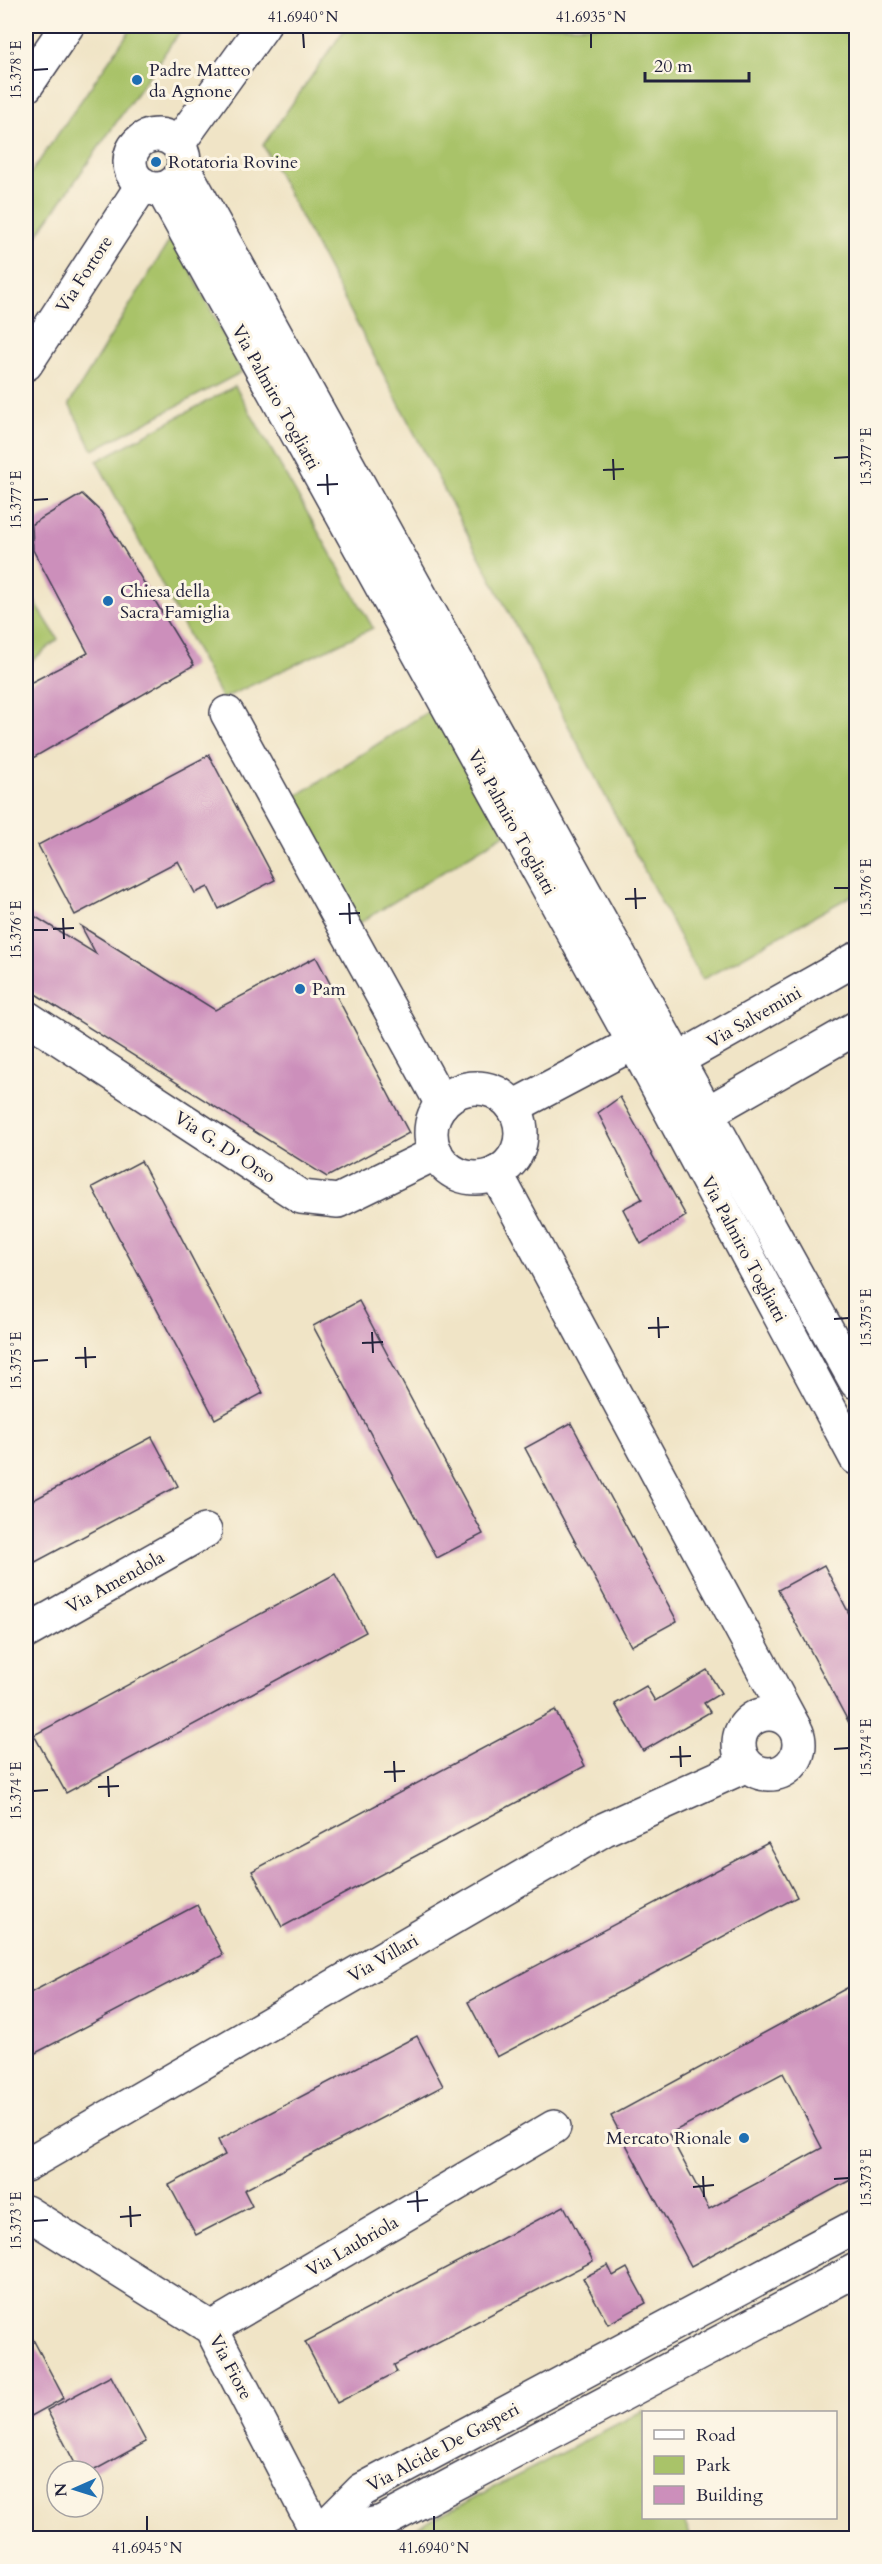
<svg xmlns="http://www.w3.org/2000/svg" width="882" height="2564" viewBox="0 0 882 2564" font-family="Cardo,serif">
<style>
.green{fill:#a9c369;stroke:#667252;stroke-width:1.5}
.building{fill:#cc8fbb;fill-rule:evenodd}
.lines{fill:none;stroke-linecap:round;stroke-linejoin:round}
.minor-casing{stroke:#413f50;stroke-width:36}
.tertiary-casing{stroke:#413f50;stroke-width:36}
.minor{stroke:#fff;stroke-width:33}
.tertiary{stroke:#fff;stroke-width:33}
.ticks{fill:none;stroke:#22223b;stroke-width:2}
.poi-dot{fill:#1f6fb2;stroke:#fcf5e5;stroke-width:2}
.labels{text-anchor:middle;stroke-width:6;stroke-linejoin:round;paint-order:stroke}
.poi-label{font-size:18px;fill:#22223b;stroke:#fcf5e5;text-anchor:start}
.street-label{font-size:18px;fill:#22223b;stroke:#fcf5e5}
.neatline{fill:none;stroke:#22223b;stroke-width:2}
.ticks-label{font-size:15px;text-anchor:middle;fill:#22223b}
</style>
<rect width="100%" height="100%" fill="#fcf5e5"/>
<filter id="ink" filterUnits="userSpaceOnUse"><feTurbulence type="fractalNoise" baseFrequency=".0167" numOctaves="2"/><feDisplacementMap in="SourceGraphic" scale="12" xChannelSelector="R" yChannelSelector="G"/><feConvolveMatrix kernelMatrix="1 2 1 2 8 2 1 2 1" color-interpolation-filters="sRGB"/></filter>
<filter id="wash" filterUnits="userSpaceOnUse"><feTurbulence type="fractalNoise" baseFrequency=".008" numOctaves="4" result="noise"/><feDisplacementMap in="SourceGraphic" scale="24" xChannelSelector="R" yChannelSelector="G"/><feGaussianBlur stdDeviation="1.35" result="paint"/><feColorMatrix in="noise" values="0 0 0 0 0 0 0 0 0 0 0 0 0 0 0 0 0 1.4 0 .05"/><feComposite in="paint" operator="in"/></filter>
<g filter="url(#wash)">
<rect width="100%" height="100%" fill="#f0e4c6"/>
<g class="green">
<path d="M133,26H176L181,30L26,251V180Z"/>
<path d="M347,26H856V893L702,980L263,145Z"/>
<path d="M173,235L242,372L93,450L69,404Z"/>
<path d="M235,386L373,628L222,699L97,461Z"/>
<path d="M26,588L58,639L26,666Z"/>
<path d="M435,707L505,834L353,927L284,804Z"/>
<path d="M644,2410V2518H683L691,2538H397Z"/>
</g>
<g id="blocks">
<g class="building">
<path d="M82,494L101,512L194,665L26,762V685L88,653L33,550L32,524Z"/>
<path d="M209,755L275,880L219,909L208,887L195,893L178,861L75,915L38,845Z"/>
<path d="M26,911L96,954L81,926L215,1010L316,957L409,1133L327,1177L26,988Z"/>
<path d="M620,1097L686,1216L641,1244L623,1209L642,1199L598,1113Z"/>
<path d="M141,1161L263,1393L215,1419L92,1187Z"/>
<path d="M359,1301L483,1534L437,1558L313,1326Z"/>
<path d="M571,1423L677,1621L631,1646L525,1448Z"/>
<path d="M152,1437L178,1486L26,1567V1504Z"/>
<path d="M824,1565L856,1627V1736L778,1590Z"/>
<path d="M335,1574L366,1632L66,1793L34,1735Z"/>
<path d="M707,1670L721,1693L704,1703L710,1712L643,1751L615,1704L646,1686L655,1701Z"/>
<path d="M555,1710L585,1766L282,1927L252,1871Z"/>
<path d="M768,1843L797,1897L497,2057L468,2002Z"/>
<path d="M197,1905L223,1955L26,2058V1995Z"/>
<path d="M856,1983V2177L691,2266L611,2116ZM783,2073L822,2148L709,2209L669,2134Z"/>
<path d="M417,2036L443,2086L244,2190L252,2206L196,2235L169,2185L225,2155L218,2140Z"/>
<path d="M564,2206L593,2261L394,2365L397,2372L337,2403L305,2342Z"/>
<path d="M608,2265L613,2276L627,2268L646,2303L608,2324L583,2278Z"/>
<path d="M26,2326L64,2398L26,2419Z"/>
<path d="M111,2376L146,2442L93,2471H79L47,2410Z"/>
</g>
</g>
</g>
<g filter="url(#ink)">
<use href="#blocks" fill-opacity="0" stroke="#413f50" stroke-width="1.5"/>
<g class="lines">
<defs>
<g id="minor">
<path d="M26,86L67,26"/>
<path d="M227,713L442,1104"/>
<path d="M26,1017L301,1197L338,1201L436,1153"/>
<path d="M654,1073L856,959"/>
<circle cx="476" cy="1133" r="45"/>
<path d="M513,1107L634,1043"/>
<path d="M685,1129L707,1113L856,1028"/>
<path d="M496,1173L793,1725"/>
<path d="M26,1632L205,1531"/>
<circle cx="769" cy="1744" r="30"/>
<path d="M26,2165L605,1829L747,1765"/>
<path d="M26,2212L211,2328L319,2536"/>
<path d="M211,2328L554,2127"/>
<path d="M319,2536L382,2522L856,2270"/>
<path d="M314,2538L362,2490L856,2226"/>
</g>
<g id="tertiary">
<circle cx="157" cy="162" r="27"/>
<path d="M178,144L263,26"/>
<path d="M184,169L856,1382"/>
<path d="M162,189L634,1043L856,1458"/>
<path d="M26,364L143,184"/>
</g>
</defs>
<use href="#minor" class="minor-casing"/>
<use href="#tertiary" class="tertiary-casing"/>
<use href="#minor" class="minor"/>
<use href="#tertiary" class="tertiary"/>
</g>
</g>
<path class="ticks" d="M303,33L304,48M591,33V48M33,70L48,69M834,458L849,457M613,459L614,480M603,470L624,469M327,474L328,495M317,485L338,484M33,500L48,499M635,888L636,909M834,888H849M625,899L646,898M349,903L350,924M339,914L360,913M63,918L64,939M53,929L74,928M33,930H48M658,1317L659,1338M834,1319L849,1318M648,1328L669,1327M372,1332L373,1353M362,1343L383,1342M85,1347L86,1368M75,1358L96,1357M33,1361L48,1360M680,1746L681,1767M834,1749L849,1748M670,1757L691,1756M394,1761L395,1782M384,1772L405,1771M108,1776L109,1797M98,1787L119,1786M33,1791L48,1790M703,2176L704,2197M834,2179L849,2178M693,2187L714,2185M417,2191L418,2212M407,2202L428,2200M130,2206L131,2227M120,2217L141,2215M33,2221L48,2220M147,2516V2531M434,2516V2531"/>
<g class="poi-dot">
<circle cx="137" cy="80" r="6"/>
<circle cx="156" cy="162" r="6"/>
<circle cx="108" cy="601" r="6"/>
<circle cx="300" cy="989" r="6"/>
<circle cx="744" cy="2138" r="6"/>
</g>
<g class="labels">
<g class="poi-label">
<text x="149" y="76">Padre Matteo<tspan x="149" dy="21">da Agnone</tspan></text>
<text x="168" y="168">Rotatoria Rovine</text>
<text x="120" y="597">Chiesa della<tspan x="120" dy="21">Sacra Famiglia</tspan></text>
<text x="312" y="995">Pam</text>
<text x="732" y="2144" text-anchor="end">Mercato Rionale</text>
</g>
<g class="street-label">
<text transform="translate(84 274) rotate(-57)" y="6">Via Fortore</text>
<text transform="translate(276 397) rotate(61)" y="6">Via Palmiro Togliatti</text>
<text transform="translate(512 822) rotate(61)" y="6">Via Palmiro Togliatti</text>
<text transform="translate(754 1017) rotate(-30)" y="6">Via Salvemini</text>
<text transform="translate(225 1147) rotate(33)" y="6">Via G. D' Orso</text>
<text transform="translate(744 1249) rotate(62)" y="6">Via Palmiro Togliatti</text>
<text transform="translate(115 1582) rotate(-29)" y="6">Via Amendola</text>
<text transform="translate(383 1958) rotate(-30)" y="6">Via Villari</text>
<text transform="translate(352 2246) rotate(-30)" y="6">Via Laubriola</text>
<text transform="translate(231 2367) rotate(62)" y="6">Via Fiore</text>
<text transform="translate(443 2447) rotate(-28)" y="6">Via Alcide De Gasperi</text>
</g>
</g>
<rect width="882" height="2564" fill="none" stroke="#fcf5e5" stroke-width="66"/>
<rect x="642" y="2411" width="195" height="108" fill="#fcf5e5" stroke="#a5a1a1" stroke-width="1.5"/>
<rect x="654" y="2430" width="30" height="9" fill="#ffffff" stroke="#a5a1a1" stroke-width="1.5"/>
<text x="696" y="2441" font-size="18" fill="#22223b">Road</text>
<rect x="654" y="2456" width="30" height="18" fill="#a9c369" stroke="#a5a1a1" stroke-width="1.5"/>
<text x="696" y="2471" font-size="18" fill="#22223b">Park</text>
<rect x="654" y="2486" width="30" height="18" fill="#cc8fbb" stroke="#a5a1a1" stroke-width="1.5"/>
<text x="696" y="2501" font-size="18" fill="#22223b">Building</text>
<g transform="translate(75 2489) rotate(267)"><circle r="28" fill="#fcf5e5" stroke="#a5a1a1" stroke-width="1.5"/>
<path d="M0-4.5L10 22L0 15L-10 22Z" fill="#1f6fb2"/>
<text y="-9" font-size="16" font-weight="bold" text-anchor="middle" fill="#22223b">N</text>
</g>
<path d="M645 72v9h104v-9" fill="none" stroke="#22223b" stroke-width="3"/>
<text x="654" y="72" font-size="18" fill="#22223b" stroke="#fcf5e5" stroke-width="4.5" paint-order="stroke">20 m</text>
<rect x="33" y="33" width="816" height="2498" class="neatline"/>
<g class="ticks-label">
<text x="303" y="22">41.6940°N</text>
<text x="591" y="22">41.6935°N</text>
<text transform="translate(16 70) rotate(-90)" y="5">15.378°E</text>
<text transform="translate(866 457) rotate(-90)" y="5">15.377°E</text>
<text transform="translate(16 500) rotate(-90)" y="5">15.377°E</text>
<text transform="translate(866 888) rotate(-90)" y="5">15.376°E</text>
<text transform="translate(16 930) rotate(-90)" y="5">15.376°E</text>
<text transform="translate(866 1318) rotate(-90)" y="5">15.375°E</text>
<text transform="translate(16 1361) rotate(-90)" y="5">15.375°E</text>
<text transform="translate(866 1748) rotate(-90)" y="5">15.374°E</text>
<text transform="translate(16 1791) rotate(-90)" y="5">15.374°E</text>
<text transform="translate(866 2178) rotate(-90)" y="5">15.373°E</text>
<text transform="translate(16 2221) rotate(-90)" y="5">15.373°E</text>
<text x="147" y="2553">41.6945°N</text>
<text x="434" y="2553">41.6940°N</text>
</g>
</svg>
